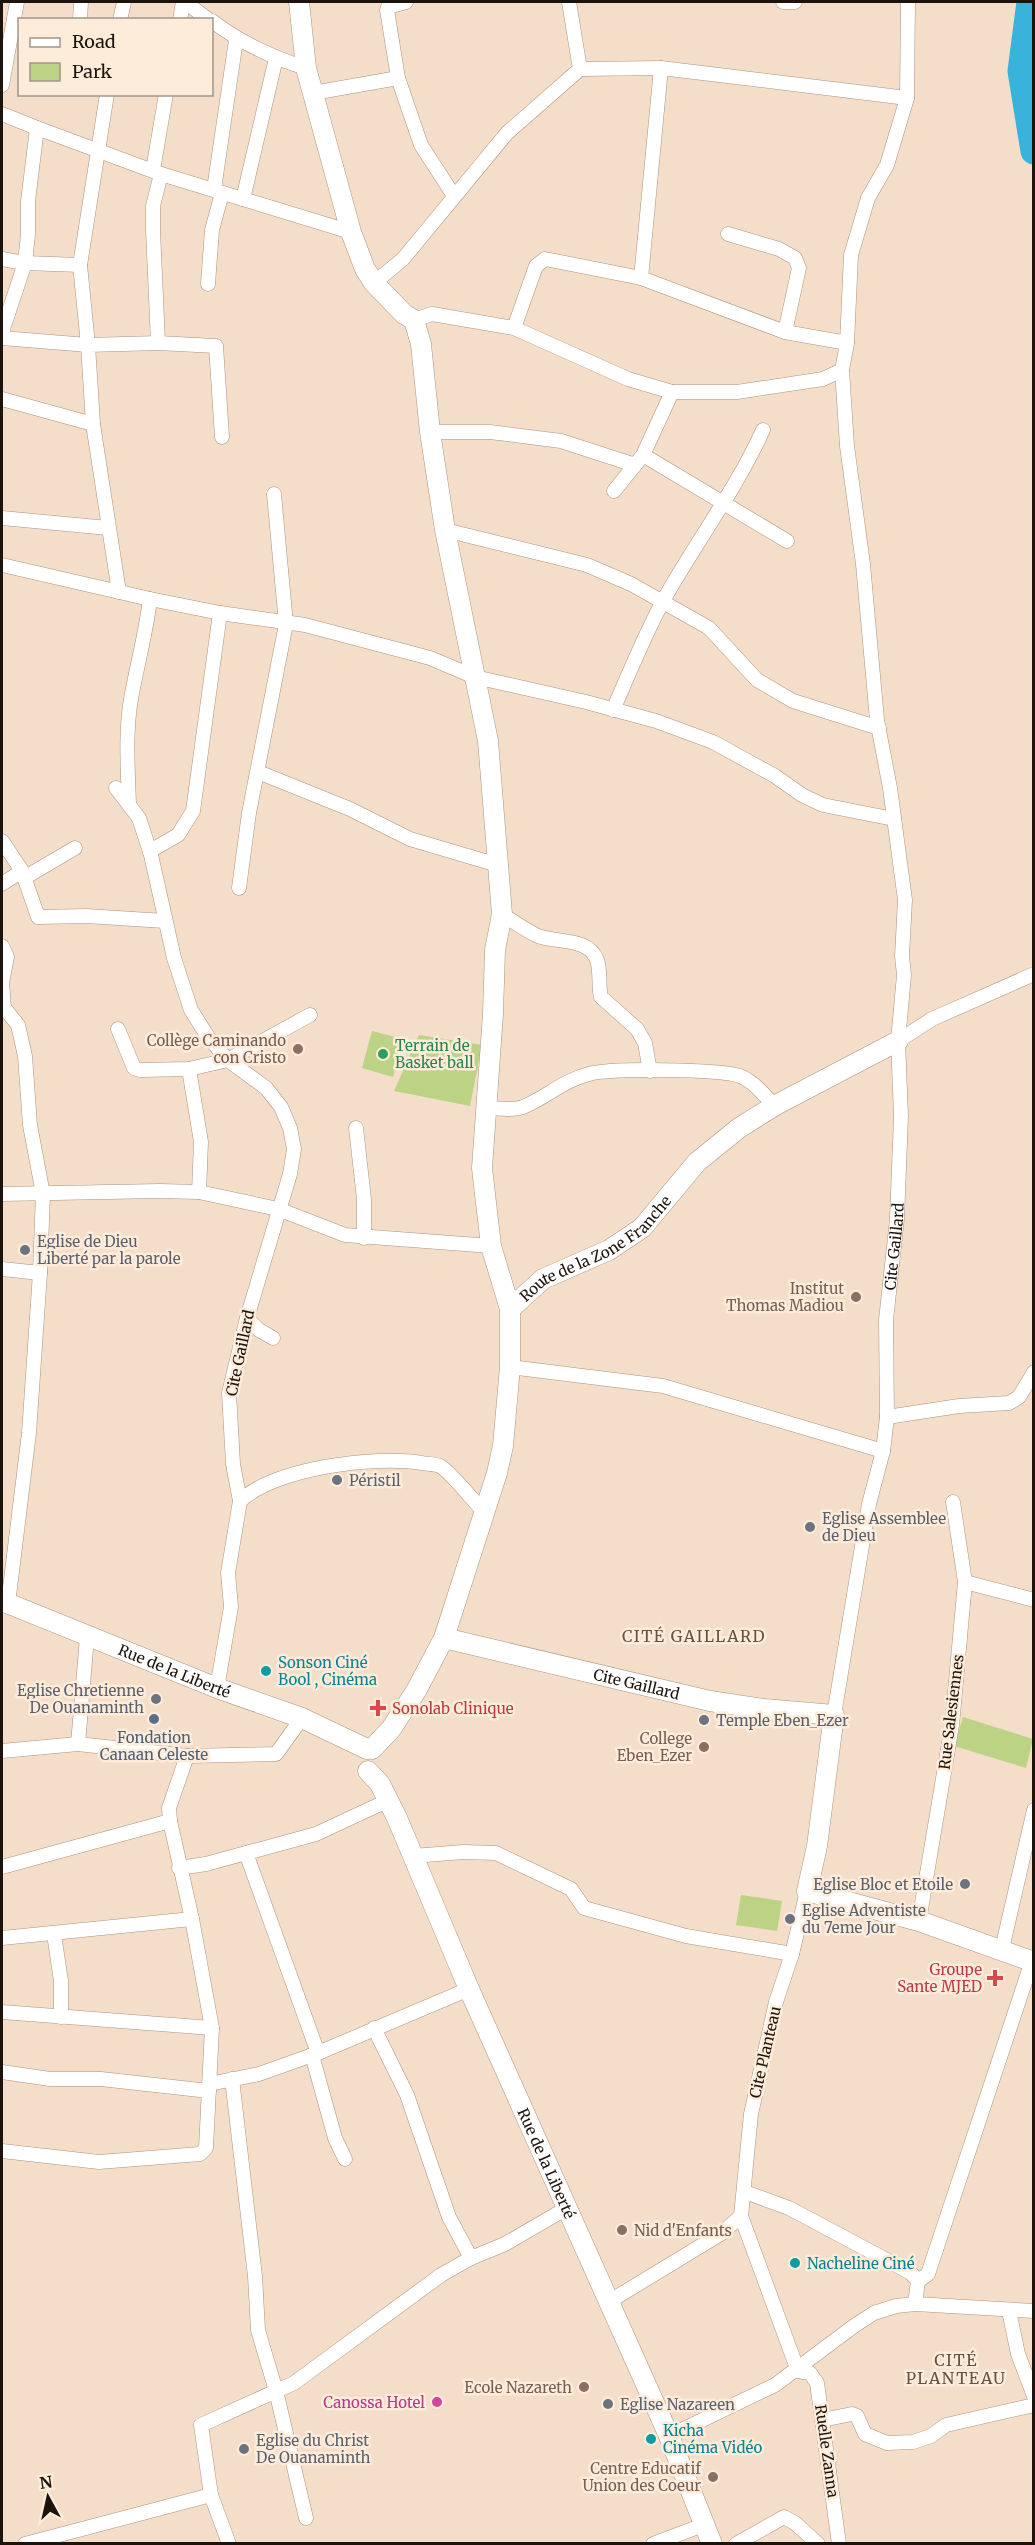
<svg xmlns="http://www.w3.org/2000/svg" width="1035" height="2545" font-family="Merriweather,serif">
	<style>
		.green { fill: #bcd284 }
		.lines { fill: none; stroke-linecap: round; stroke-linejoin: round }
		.river { stroke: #39b3db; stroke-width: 27 }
		.street-casing { stroke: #a99480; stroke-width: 15 }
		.secondary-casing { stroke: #a99480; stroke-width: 21 }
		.street { stroke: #fff; stroke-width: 14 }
		.secondary { stroke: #fff; stroke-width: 20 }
		.education-dot { fill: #8d6e63; stroke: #feecdb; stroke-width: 2 }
		.leisure-dot { fill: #2e9e5b; stroke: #feecdb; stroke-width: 2 }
		.worship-dot { fill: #6b7280; stroke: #feecdb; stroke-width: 2 }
		.culture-dot { fill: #0f9aa8; stroke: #feecdb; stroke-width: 2 }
		.health-dot { fill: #e0444e; stroke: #feecdb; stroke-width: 2 }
		.service-dot { fill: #5c6f8a; stroke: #feecdb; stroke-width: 2 }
		.hotel-dot { fill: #d1479c; stroke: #feecdb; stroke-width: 2 }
		.labels { text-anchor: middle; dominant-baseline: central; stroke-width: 5; stroke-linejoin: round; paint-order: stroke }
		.education-label { font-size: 15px; fill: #785e54; stroke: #feecdb; text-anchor: end }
		.leisure-label { font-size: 15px; fill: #27864d; stroke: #feecdb; text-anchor: start }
		.worship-label { font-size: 15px; fill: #5b616d; stroke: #feecdb; text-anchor: start }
		.street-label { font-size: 15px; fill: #1b130c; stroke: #feecdb }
		.culture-label { font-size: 15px; fill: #0d838f; stroke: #feecdb; text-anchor: start }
		.health-label { font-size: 15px; fill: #be3a42; stroke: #feecdb; text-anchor: start }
		.service-label { font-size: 15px; fill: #4e5e75; stroke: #feecdb }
		.hotel-label { font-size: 15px; fill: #b23c85; stroke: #feecdb; text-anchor: end }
		.neighbourhood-label { font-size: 16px; letter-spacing: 1.5px; fill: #655240; stroke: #feecdb }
	</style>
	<rect width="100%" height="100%" fill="#f4dec9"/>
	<g class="green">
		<polygon points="372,1031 403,1039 393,1077 362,1068"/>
		<polygon points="419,1035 482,1045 470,1106 394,1091"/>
		<polygon points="963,1717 1033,1739 1026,1768 954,1746"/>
		<polygon points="741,1895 782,1901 777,1931 736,1925"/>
	</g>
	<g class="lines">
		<polyline class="river" points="1030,2 1021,71 1034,151"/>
		<defs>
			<g id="street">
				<polyline points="185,2 209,20"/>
				<polyline points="406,2 388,7 387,10 398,78 421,145 454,196"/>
				<polyline points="783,2 795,2"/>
				<polyline points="80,20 81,2"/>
				<polyline points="120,20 124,2"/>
				<polyline points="180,20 183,2"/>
				<path d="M212,21C241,43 271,57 306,68"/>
				<polyline points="580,69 661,68 907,98"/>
				<polyline points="2,85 17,2"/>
				<polyline points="313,93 398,78"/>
				<polyline points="2,114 37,128"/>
				<polyline points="153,170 166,94"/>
				<polyline points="214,189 236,40"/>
				<polyline points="243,199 276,58"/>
				<polyline points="728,234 779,249 795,258 799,268 785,332"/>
				<polyline points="2,259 25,263 80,265"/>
				<polyline points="641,278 661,68"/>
				<polyline points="374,283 403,259 507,133 580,69 569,2"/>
				<polyline points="208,284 212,230 222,193"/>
				<polyline points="414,320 432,314 514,328 628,379 672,392 737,392 823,379 842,370"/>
				<polyline points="514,328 536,266 545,259 641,278 785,332 847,343"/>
				<polyline points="2,332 25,263 28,234 28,201 37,128 161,174 351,232"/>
				<polyline points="2,338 88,345 80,265 107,94"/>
				<polyline points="158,343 153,230 153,206 161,174"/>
				<polyline points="2,399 93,424"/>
				<polyline points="430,432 490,432 561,441 635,465"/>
				<polyline points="643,455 787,541"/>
				<polyline points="614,491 643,455 672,392"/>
				<polyline points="2,518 108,528"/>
				<polyline points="445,530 587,565 631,584 709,628 757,680 793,701 879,728"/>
				<polyline points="2,565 150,599"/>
				<polyline points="119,592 93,424 88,345 158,343 216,346 222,437"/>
				<path d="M613,710C629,674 644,636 663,601C695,543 736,490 763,430"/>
				<polyline points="258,772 350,809 410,839 498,865"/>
				<polyline points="116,788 139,818 151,855 174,958 191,1010 208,1037 228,1060 266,1088 281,1107 290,1128 294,1149 290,1174 247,1318 229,1393 233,1464 240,1501 228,1573 231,1607 217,1688"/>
				<path d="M129,805C128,770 125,734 131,699C137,665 146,633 150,599L220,613L305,625L430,658L475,677L586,702L656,721L713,742L775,776L802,795L823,805L894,819"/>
				<polyline points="2,841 22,871 38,917 86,916 165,921"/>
				<polyline points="150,851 178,835 193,811 220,613"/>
				<polyline points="24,878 75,848"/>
				<polyline points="2,884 22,871"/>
				<polyline points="239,888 249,813 286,624 274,494"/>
				<path d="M502,914C514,922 525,930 538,936C556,943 589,937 597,960C601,971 598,985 601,997L637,1029L645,1043L650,1071"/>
				<polyline points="2,946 7,957 2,983 4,1007"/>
				<polyline points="2,1005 18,1025 25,1056 30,1125 43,1194 40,1273 29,1433 8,1604"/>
				<polyline points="118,1029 134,1068 140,1070 189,1069 228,1060 310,1015"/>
				<polyline points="898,1041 932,1019 1034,974"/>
				<polyline points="189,1069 201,1142 199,1192"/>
				<path d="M487,1108C498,1108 513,1111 523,1107C547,1097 562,1081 589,1074C609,1068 719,1069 740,1076C753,1081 765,1095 774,1106"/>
				<polyline points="356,1128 364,1199 364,1238"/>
				<polyline points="2,1194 160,1191 199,1192 278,1209 345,1235 491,1246"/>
				<polyline points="2,1269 40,1273"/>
				<polyline points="247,1318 259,1330 273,1338"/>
				<polyline points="510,1367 663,1386 883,1451"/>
				<polyline points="887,1417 959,1406 1009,1403 1019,1397 1034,1372"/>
				<path d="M240,1501C275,1468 375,1455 422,1463C427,1464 435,1464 440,1466C450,1471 475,1503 485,1513"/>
				<polyline points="965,1582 1034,1600"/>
				<path id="s1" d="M834,1715L869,1504L883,1451L887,1417L886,1320L897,1219L901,1116L898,1041L904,975L902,956L905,900L890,788L877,720L863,564L847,446L842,370L847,343L851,255L868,198L887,165L907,98L908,2"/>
				<polyline points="78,1744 87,1637"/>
				<polyline points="2,1751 78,1744 187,1756 276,1754 302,1718"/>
				<polyline points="246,1853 318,2053"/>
				<polyline points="413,1856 463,1852 496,1853 571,1889 584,1908 686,1936 792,1954"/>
				<polyline points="2,1867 170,1821"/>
				<polyline points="179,1868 206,1864 316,1834 389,1800"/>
				<polyline points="807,1891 792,1954 776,2002 751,2114 741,2216 798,2371 810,2373 817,2383 839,2544"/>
				<polyline points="919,1921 952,1725 965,1582 953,1502"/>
				<polyline points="54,1934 61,1981 61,2017"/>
				<polyline points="2,1938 192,1919"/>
				<polyline points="1002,1949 1034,1810"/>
				<polyline points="2,2012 212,2028"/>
				<polyline points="374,2028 407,2095 449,2217 471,2258"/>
				<polyline points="312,2055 335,2138 345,2159"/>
				<polyline points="2,2072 50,2079 101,2079 209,2091"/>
				<polyline points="232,2079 255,2276 258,2330 276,2391 306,2518"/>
				<polyline points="209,2084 259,2074 318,2053 469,1989"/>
				<polyline points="2,2151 99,2162 200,2154 206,2148 212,2028 192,1919 170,1821 169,1808 187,1756"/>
				<polyline points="745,2192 789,2208 911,2273 918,2281 915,2304"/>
				<polyline points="918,2281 928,2274 1032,1961"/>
				<polyline points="610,2301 722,2233 741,2216"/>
				<polyline points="1009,2311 1018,2354 1034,2396"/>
				<polyline points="822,2420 852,2414 857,2416 865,2434 887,2443 913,2442 931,2436 946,2425 1034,2405"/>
				<polyline points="669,2436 775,2385 854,2326 874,2313 896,2306 915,2304 1034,2311"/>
				<polyline points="25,2544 211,2495"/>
				<polyline points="229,2544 211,2495 201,2425 294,2383 441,2275 471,2258 505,2244 567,2208"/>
				<polyline points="653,2544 703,2525"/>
				<polyline points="736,2544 784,2517 795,2523 818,2544"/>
			</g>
			<g id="secondary">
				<polyline points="299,2 306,68 351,232 365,269 374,283 404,314 414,320 421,344 430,432 445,530 488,741 502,914 495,950 493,1014 482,1168 491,1246 510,1309 510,1367 503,1446 497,1473 444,1638 416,1691 391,1729 372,1749"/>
				<path id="s2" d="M510,1309L543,1279L609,1250L642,1228L697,1162L739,1128L774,1106L898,1041"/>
				<path id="s3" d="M2,1601L217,1688L302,1718L367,1749"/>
				<path id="s4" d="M444,1638L710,1701L764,1709L834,1715L817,1846L807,1891L919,1921L1034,1962"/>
				<path id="s5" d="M368,1771L380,1784L397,1818L469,1989L669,2436L712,2544"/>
			</g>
		</defs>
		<use href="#street" class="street-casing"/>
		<use href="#secondary" class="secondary-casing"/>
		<use href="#street" class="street"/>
		<use href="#secondary" class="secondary"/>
	</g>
	<g class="education-dot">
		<circle cx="298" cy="1049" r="6"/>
		<circle cx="856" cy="1297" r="6"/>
		<circle cx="704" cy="1747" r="6"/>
		<circle cx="622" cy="2230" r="6"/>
		<circle cx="584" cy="2387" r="6"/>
		<circle cx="713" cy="2477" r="6"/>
	</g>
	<circle class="leisure-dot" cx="383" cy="1054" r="6"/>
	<g class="worship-dot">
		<circle cx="25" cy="1250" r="6"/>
		<circle cx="337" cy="1480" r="6"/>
		<circle cx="810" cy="1527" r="6"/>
		<circle cx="156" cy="1699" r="6"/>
		<circle cx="704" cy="1720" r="6"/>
		<circle cx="965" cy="1884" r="6"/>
		<circle cx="790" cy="1919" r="6"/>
		<circle cx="608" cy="2404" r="6"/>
		<circle cx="244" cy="2449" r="6"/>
	</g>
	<g class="culture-dot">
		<circle cx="266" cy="1671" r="6"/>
		<circle cx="795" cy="2263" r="6"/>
		<circle cx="651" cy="2439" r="6"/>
	</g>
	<g class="health-dot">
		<path d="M375 1699h6v6h6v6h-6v6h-6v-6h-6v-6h6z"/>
		<path d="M992 1969h6v6h6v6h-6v6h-6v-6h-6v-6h6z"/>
	</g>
	<circle class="service-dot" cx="154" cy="1719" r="6"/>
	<circle class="hotel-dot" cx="437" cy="2402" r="6"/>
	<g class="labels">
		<g class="education-label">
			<text x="286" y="1040">Collège Caminando<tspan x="286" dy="17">con Cristo</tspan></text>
			<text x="844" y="1288">Institut<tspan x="844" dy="17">Thomas Madiou</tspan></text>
			<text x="692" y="1738">College<tspan x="692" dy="17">Eben_Ezer</tspan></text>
			<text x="634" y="2230" text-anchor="start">Nid d'Enfants</text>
			<text x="572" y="2387">Ecole Nazareth</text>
			<text x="701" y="2468">Centre Educatif<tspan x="701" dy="17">Union des Coeur</tspan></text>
		</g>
		<g class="leisure-label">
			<text x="395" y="1045">Terrain de<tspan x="395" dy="17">Basket ball</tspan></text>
		</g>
		<g class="worship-label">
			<text x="37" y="1241">Eglise de Dieu<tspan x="37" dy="17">Liberté par la parole</tspan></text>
			<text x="349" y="1480">Péristil</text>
			<text x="822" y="1518">Eglise Assemblee<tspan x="822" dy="17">de Dieu</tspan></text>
			<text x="144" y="1690" text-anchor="end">Eglise Chretienne<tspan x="144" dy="17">De Ouanaminth</tspan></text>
			<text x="716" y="1720">Temple Eben_Ezer</text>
			<text x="953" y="1884" text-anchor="end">Eglise Bloc et Etoile</text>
			<text x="802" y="1910">Eglise Adventiste<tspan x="802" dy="17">du 7eme Jour</tspan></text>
			<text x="620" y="2404">Eglise Nazareen</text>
			<text x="256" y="2440">Eglise du Christ<tspan x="256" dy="17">De Ouanaminth</tspan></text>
		</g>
		<g class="street-label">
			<text stroke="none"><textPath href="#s1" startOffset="474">Cite Gaillard</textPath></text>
			<text stroke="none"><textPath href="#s2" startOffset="106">Route de la Zone Franche</textPath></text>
			<text transform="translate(240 1353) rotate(-78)">Cite Gaillard</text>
			<text stroke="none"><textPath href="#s3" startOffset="186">Rue de la Liberté</textPath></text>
			<text stroke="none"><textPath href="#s4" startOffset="198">Cite Gaillard</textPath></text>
			<text transform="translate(951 1712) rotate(-83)">Rue Salesiennes</text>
			<text transform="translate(765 2052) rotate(-77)">Cite Planteau</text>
			<text stroke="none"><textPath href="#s5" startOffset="432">Rue de la Liberté</textPath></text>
			<text transform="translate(827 2451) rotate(82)">Ruelle Zanna</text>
		</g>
		<g class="culture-label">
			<text x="278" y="1662">Sonson Ciné<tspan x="278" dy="17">Bool , Cinéma</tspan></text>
			<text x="807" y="2263">Nacheline Ciné</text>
			<text x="663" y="2430">Kicha<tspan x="663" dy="17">Cinéma Vidéo</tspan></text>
		</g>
		<g class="health-label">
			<text x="392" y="1708">Sonolab Clinique</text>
			<text x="982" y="1969" text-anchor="end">Groupe<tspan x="982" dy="17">Sante MJED</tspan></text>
		</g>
		<g class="service-label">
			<text x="154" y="1737">Fondation<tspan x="154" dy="17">Canaan Celeste</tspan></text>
		</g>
		<g class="hotel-label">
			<text x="425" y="2402">Canossa Hotel</text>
		</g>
		<g class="neighbourhood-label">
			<text x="694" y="1636">CITÉ GAILLARD</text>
			<text x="956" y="2360">CITÉ<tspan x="956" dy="18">PLANTEAU</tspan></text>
		</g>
	</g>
	<rect width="1035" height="2545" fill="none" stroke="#1b130c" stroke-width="6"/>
	<rect x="18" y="18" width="195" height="78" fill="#feecdb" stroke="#a39588" stroke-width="1.5"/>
	<rect x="30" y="38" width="30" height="9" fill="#ffffff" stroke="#a39588" stroke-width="1.5"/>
	<text x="72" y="48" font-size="18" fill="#1b130c">Road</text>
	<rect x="30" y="63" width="30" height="18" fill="#bcd284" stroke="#a39588" stroke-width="1.5"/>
	<text x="72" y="78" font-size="18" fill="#1b130c">Park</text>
	<g transform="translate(48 2497) rotate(352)" stroke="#feecdb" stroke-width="4.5" paint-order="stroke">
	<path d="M0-4.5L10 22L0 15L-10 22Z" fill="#1b130c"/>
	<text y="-9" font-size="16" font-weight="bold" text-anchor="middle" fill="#1b130c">N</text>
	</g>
</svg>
